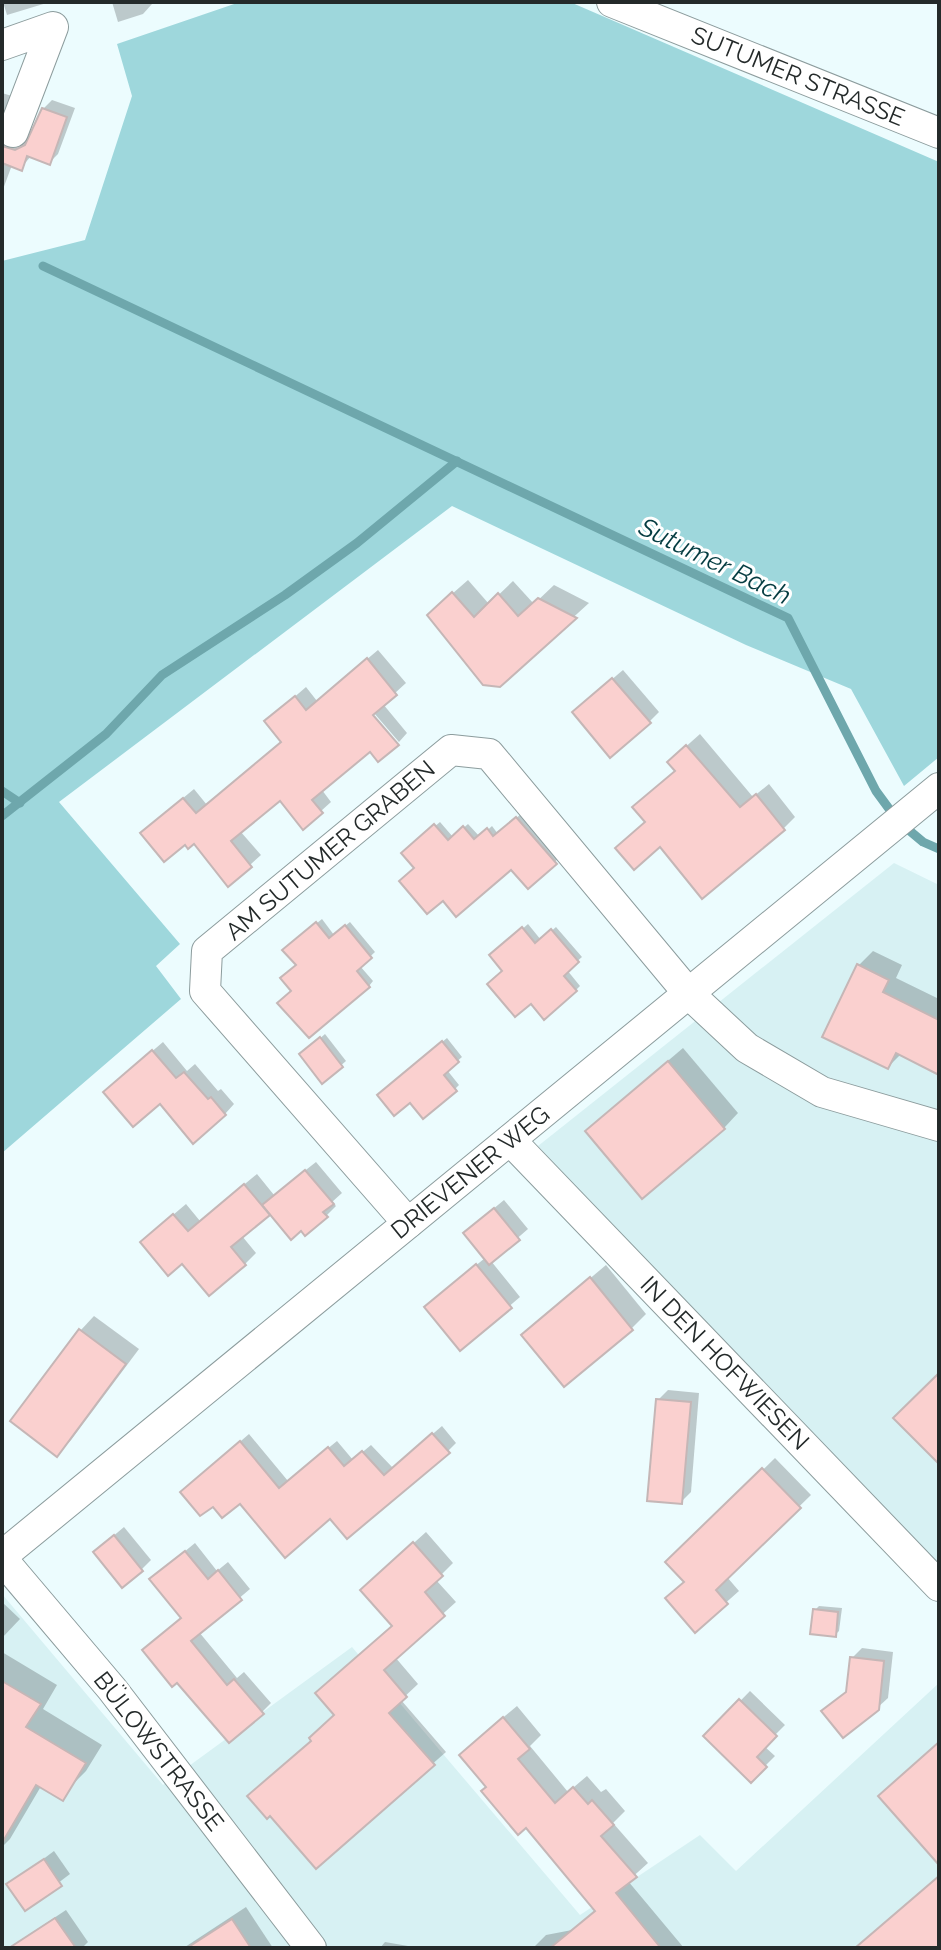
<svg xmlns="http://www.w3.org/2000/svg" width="941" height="1950" font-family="Raleway,sans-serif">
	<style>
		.built { fill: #d7f1f3 }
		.green { fill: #9ed7dc }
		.shadow { fill: #0003 }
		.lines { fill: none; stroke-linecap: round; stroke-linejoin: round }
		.stream { stroke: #6ea7ac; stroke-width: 9 }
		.building { fill: #fad0cf; stroke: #c5b6b6; stroke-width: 2 }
		.minor-casing { stroke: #8c9c9d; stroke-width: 32 }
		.minor { stroke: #fff; stroke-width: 30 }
		.labels { text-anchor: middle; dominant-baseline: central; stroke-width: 6; stroke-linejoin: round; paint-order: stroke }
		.street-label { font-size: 24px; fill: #242a2a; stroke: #fff }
		.water-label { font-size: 26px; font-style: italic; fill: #043c41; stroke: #fff }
	</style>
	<rect width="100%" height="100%" fill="#ecfcfe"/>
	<g class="built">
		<polygon points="894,863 939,885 939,1575 538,1146"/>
		<polygon points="2,1594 163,1785 352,1647 580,1915 700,1835 736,1871 939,1683 939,1948 2,1948"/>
	</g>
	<polygon class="green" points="240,2 570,2 939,162 939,757 904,786 851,689 746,645 452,506 59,802 180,944 156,966 181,999 2,1153 2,261 85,240 132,96 117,44"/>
	<g class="shadow">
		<polygon points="3,2 50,2 7,15"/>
		<polygon points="112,2 151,2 152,4 143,14 118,22"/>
		<polygon points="2,93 12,96 17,141 27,142 43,109 52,100 75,108 58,154 50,162 31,156 21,168 12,165 2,192"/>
		<polygon points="468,580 489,604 513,581 534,604 554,585 589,603 499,685 444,601"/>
		<polygon points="378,650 406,683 383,704 407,733 399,742 368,706 370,749 322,790 331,802 321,811 280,798 240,831 261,855 229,884 194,842 153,823 194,789 207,805 283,741 277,712 306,687 317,701"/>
		<polygon points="623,670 659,712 649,722 584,703"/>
		<polygon points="700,734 753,797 769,784 795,817 783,829 647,821 677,770 682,750"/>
		<polygon points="521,814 559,858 528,886 511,867 417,868 408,849 440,822 453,837 468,824 480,837 492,826 498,834"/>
		<polygon points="322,919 334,935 350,922 375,952 360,966 373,981 369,986 293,991 298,965 289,946"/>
		<polygon points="528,924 541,940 556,927 582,957 567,970 580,986 576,990 505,971 492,956"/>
		<polygon points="873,951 902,965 896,978 939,999 939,1073 901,1054 888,1067 859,965"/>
		<polygon points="325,1034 346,1061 323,1081 302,1054"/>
		<polygon points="447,1038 462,1057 447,1070 459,1085 455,1089 410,1100 384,1091"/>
		<polygon points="163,1042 187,1071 195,1064 218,1091 221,1089 234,1104 225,1114 160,1101 115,1083"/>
		<polygon points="683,1048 738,1113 724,1128 602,1117"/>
		<polygon points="316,1162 342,1193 332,1202 336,1206 326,1216 270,1212 242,1236 256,1253 245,1264 154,1231 186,1204 200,1221 257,1174 274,1195"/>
		<polygon points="504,1200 528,1229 491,1261 520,1297 460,1348 436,1298 485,1258 475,1224"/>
		<polygon points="606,1265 646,1314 632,1328 523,1335"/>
		<polygon points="94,1316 139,1349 71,1440 57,1454 80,1331"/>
		<polygon points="668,1390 699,1393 691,1492 681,1502 658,1400"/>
		<polygon points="442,1426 456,1443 448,1451 330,1516 240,1501 191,1484 249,1434 288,1481 337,1441 353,1460 371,1445 393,1468"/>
		<polygon points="775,1458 811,1495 727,1577 739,1591 695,1630 686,1581 668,1562"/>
		<polygon points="124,1527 151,1560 141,1570 105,1543"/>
		<polygon points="426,1532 453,1563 436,1580 456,1602 395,1657 418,1684 401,1700 446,1752 316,1866 313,1740 336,1715 394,1625 375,1578"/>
		<polygon points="195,1543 217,1571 228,1562 250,1589 199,1632 237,1678 244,1672 271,1703 262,1712 177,1680 183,1617 161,1571"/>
		<polygon points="2,1602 20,1619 2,1638"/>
		<polygon points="819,1606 842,1608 839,1631 835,1635 815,1610"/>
		<polygon points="862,1648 893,1652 888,1698 877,1708 848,1690 852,1658"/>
		<polygon points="2,1652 57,1685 43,1709 102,1745 86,1771 68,1789 50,1771 10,1839 2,1847"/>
		<polygon points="750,1691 785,1725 764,1746 775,1756 751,1780 706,1736"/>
		<polygon points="517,1706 541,1735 530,1746 568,1792 587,1776 601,1792 606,1789 625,1811 613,1823 648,1863 628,1881 684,1948 533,1948 546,1935 572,1930 597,1909 527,1825 489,1786 474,1742"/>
		<polygon points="54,1851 70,1874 25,1908 9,1885"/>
		<polygon points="246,1907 273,1948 184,1948 185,1947"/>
		<polygon points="66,1910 88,1942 82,1948 9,1948"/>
		<polygon points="385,1942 408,1946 407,1948 380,1948"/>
	</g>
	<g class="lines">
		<g class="stream">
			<polyline points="43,266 788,618 876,791 898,821 923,842 939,849"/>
			<polyline points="2,791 20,803"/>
			<polyline points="2,816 106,734 162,675 285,595 357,543 457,461"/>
		</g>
	</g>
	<g class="building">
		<polygon points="42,108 67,117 50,165 27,156 22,171 2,163 2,146 15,150 25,145"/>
		<polygon points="452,592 474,617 498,593 518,616 538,598 577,618 500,687 483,685 427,615"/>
		<polygon points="367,658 397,695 373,715 399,745 378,762 370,752 312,800 323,813 303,830 280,801 231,841 252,867 228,887 194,844 188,849 185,845 164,862 140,833 183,798 196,813 281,742 264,721 295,696 306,710"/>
		<polygon points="612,678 651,723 610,758 572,712"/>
		<polygon points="686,745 740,807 756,794 785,830 702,899 660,847 634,870 615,848 645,822 632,807 675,771 667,762"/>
		<polygon points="516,817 557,864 528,889 511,870 456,917 443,901 427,914 399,881 414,868 401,853 434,824 448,840 463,826 474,839 487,828 493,836"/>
		<polygon points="316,922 329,938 345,925 372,958 357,971 370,987 309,1038 277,1003 291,991 280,978 296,965 282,950"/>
		<polygon points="522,927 535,943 551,929 579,962 564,976 577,991 544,1020 531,1004 515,1017 487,984 502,971 489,955"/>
		<polygon points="857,964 889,980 883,992 939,1020 939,1075 896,1053 888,1069 822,1037"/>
		<polygon points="320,1037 343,1067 322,1084 299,1054"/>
		<polygon points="442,1041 459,1062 444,1075 457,1091 423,1119 410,1103 394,1116 377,1095"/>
		<polygon points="152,1050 176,1078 184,1072 208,1099 211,1097 226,1115 193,1144 160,1104 133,1127 103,1092"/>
		<polygon points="668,1061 725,1129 642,1199 585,1131"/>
		<polygon points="305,1170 334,1204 323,1212 328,1217 305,1236 301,1231 291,1240 262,1205"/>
		<polygon points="244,1184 270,1215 231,1247 246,1265 209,1296 182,1264 168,1276 140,1242 173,1214 188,1231"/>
		<polygon points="494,1208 520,1240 489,1265 463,1233"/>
		<polygon points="476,1264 512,1308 460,1351 424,1307"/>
		<polygon points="590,1277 633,1330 564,1387 521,1335"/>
		<polygon points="79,1329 126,1364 57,1457 10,1421"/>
		<polygon points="939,1373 939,1464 893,1418"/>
		<polygon points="656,1399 691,1402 682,1504 647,1501"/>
		<polygon points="432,1433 450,1453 347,1539 330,1519 285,1558 240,1504 222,1518 213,1507 200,1516 180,1492 240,1441 279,1488 328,1447 344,1466 362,1451 384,1475"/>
		<polygon points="762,1468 801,1508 716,1590 728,1604 695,1633 665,1598 684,1582 665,1562"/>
		<polygon points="114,1535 143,1571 122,1588 93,1552"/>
		<polygon points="413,1542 443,1576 425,1592 445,1616 384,1670 407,1697 389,1713 435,1765 316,1869 270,1816 267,1819 247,1796 311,1741 309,1738 334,1715 315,1693 392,1626 360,1590"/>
		<polygon points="185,1551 208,1579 218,1570 242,1600 191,1641 227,1685 234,1679 264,1714 229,1743 177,1683 172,1687 142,1650 181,1618 149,1579"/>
		<polygon points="813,1609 838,1612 836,1637 810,1634"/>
		<polygon points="850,1657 884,1661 879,1710 843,1738 821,1711 846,1692"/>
		<polygon points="2,1681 41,1704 26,1727 86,1763 63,1801 36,1785 2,1843"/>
		<polygon points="739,1699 777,1736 757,1757 767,1767 751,1783 703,1736"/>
		<polygon points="503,1717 530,1749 518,1759 555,1803 573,1787 588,1804 592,1800 614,1825 601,1836 637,1877 616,1893 661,1948 550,1948 595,1911 526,1828 518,1835 481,1791 486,1787 459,1755"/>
		<polygon points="939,1742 939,1865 878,1796"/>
		<polygon points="44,1859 62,1886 25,1911 6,1884"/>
		<polygon points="939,1876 939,1948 855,1948"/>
		<polygon points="55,1918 76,1948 9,1948"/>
		<polygon points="232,1919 251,1948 187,1948"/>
	</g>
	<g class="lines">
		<defs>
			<g id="minor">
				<polyline points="612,2 939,133"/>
				<polyline points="2,45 53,27 13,132"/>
				<polyline points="510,1140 939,1586"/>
				<polyline points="408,1223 205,991 207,951 451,750 489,754 689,994 747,1048 822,1092 939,1126"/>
				<polyline points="2,1556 939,788"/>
				<polyline points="2,1559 112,1689 311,1948"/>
			</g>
		</defs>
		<use href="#minor" class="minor-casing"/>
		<use href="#minor" class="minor"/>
	</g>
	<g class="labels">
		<g class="street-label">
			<text transform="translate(798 76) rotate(22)">SUTUMER STRASSE</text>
			<text transform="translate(330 850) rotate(-40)">AM SUTUMER GRABEN</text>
			<text transform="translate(470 1172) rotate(-39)">DRIEVENER WEG</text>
			<text transform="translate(725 1363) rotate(46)">IN DEN HOFWIESEN</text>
			<text transform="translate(159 1751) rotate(52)">BÜLOWSTRASSE</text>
		</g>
		<g class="water-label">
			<text transform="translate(715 561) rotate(26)">Sutumer Bach</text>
		</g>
	</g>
	<rect width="941" height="1950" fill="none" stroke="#242a2a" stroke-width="8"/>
</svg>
